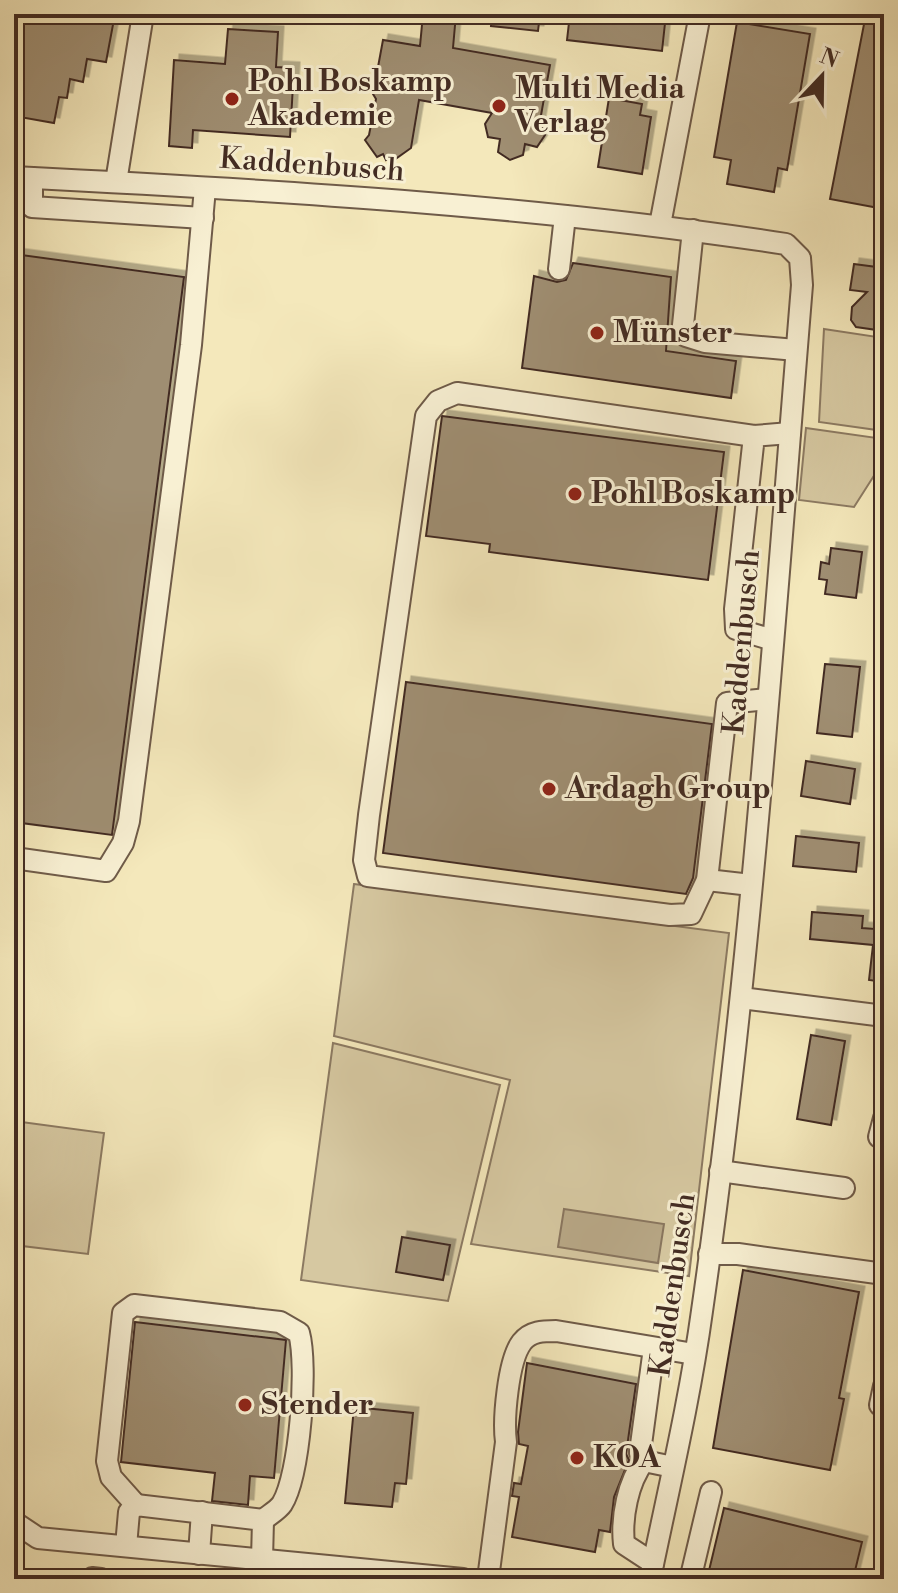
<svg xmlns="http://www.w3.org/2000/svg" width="898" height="1593" font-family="'Libre Bodoni',serif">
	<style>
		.green { fill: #d6c8a1; stroke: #8c7a62; stroke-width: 2 }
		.water { fill: #b8a887; stroke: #89765f; stroke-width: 2 }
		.building { fill: #9f8e72; stroke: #432c23; stroke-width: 2; filter: url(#shadow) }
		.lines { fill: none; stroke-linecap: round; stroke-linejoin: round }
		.minor-casing { stroke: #6f5b49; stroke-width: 24 }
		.minor { stroke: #f8f0d3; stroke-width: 20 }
		.poi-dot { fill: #8f2418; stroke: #f8f0d3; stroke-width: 3 }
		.labels { text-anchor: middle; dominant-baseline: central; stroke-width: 6; stroke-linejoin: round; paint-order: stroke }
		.poi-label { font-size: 30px; font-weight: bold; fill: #432c23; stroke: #f8f0d3; text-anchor: start }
		.street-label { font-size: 30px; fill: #432c23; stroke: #f8f0d3 }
	</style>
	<defs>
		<filter id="shadow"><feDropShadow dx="5.5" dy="-5.5" stdDeviation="0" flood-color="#0004"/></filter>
	</defs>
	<rect width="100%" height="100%" fill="#f4e8bb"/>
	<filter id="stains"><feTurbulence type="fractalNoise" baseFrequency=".0025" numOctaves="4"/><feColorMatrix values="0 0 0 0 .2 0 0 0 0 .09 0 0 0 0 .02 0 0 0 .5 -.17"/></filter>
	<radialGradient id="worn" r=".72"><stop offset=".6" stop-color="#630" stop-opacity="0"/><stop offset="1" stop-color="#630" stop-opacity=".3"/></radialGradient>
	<g class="green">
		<polygon points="824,329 884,338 884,431 819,422"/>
		<polygon points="806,428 884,439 884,460 854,507 799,500"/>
		<polygon points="354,884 729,933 689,1276 471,1244 510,1080 334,1036"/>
		<polygon points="333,1043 500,1085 448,1301 301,1280"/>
		<polygon points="14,1121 104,1133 88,1254 14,1245"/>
	</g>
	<polygon class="water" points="564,1209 664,1224 658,1263 558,1247"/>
	<g class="building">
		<polygon points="14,14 115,14 106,62 87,59 83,82 70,79 67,98 59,97 54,123 14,116"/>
		<polygon points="423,14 456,14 453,48 550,65 540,121 545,135 537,147 525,144 523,155 510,160 498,152 500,139 488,137 485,124 492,113 419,100 411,148 394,160 393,156 386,160 383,154 377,157 365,140 369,135 376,99 373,94 383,40 420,46"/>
		<polygon points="492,14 540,14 538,31 491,26"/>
		<polygon points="570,14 666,14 662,51 567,40"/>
		<polygon points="866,14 884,14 884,209 830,199"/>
		<polygon points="737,22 810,34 787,170 778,168 774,192 727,184 731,160 714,157"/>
		<polygon points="228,29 278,32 276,67 294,68 290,137 193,130 192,148 169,146 174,60 225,64"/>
		<polygon points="609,98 642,104 640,115 651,117 642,174 598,167"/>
		<polygon points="14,254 184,277 112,835 14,822"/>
		<polygon points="573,263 671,277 666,351 736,361 731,398 522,368 534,276 557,282 566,280"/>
		<polygon points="854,264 884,268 884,331 856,327 851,320 852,307 867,292 850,290"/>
		<polygon points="442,416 724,452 708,580 489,552 490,544 426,536"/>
		<polygon points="831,548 862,552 856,598 825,594 827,580 819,579 821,562 829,564"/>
		<polygon points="825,664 860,667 852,737 817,733"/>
		<polygon points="406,682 712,724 693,878 686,894 383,853"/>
		<polygon points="806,761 855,769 850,804 801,796"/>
		<polygon points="796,836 859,843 856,872 793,866"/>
		<polygon points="812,912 863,916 862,928 875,929 876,923 884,923 884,982 869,980 873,945 810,939"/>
		<polygon points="811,1035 845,1041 831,1125 797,1119"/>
		<polygon points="402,1237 450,1245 443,1280 396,1272"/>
		<polygon points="743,1270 859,1292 839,1398 844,1399 830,1470 713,1448"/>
		<polygon points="135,1322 286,1340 274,1478 250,1476 248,1505 212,1501 215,1473 121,1462"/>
		<polygon points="527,1363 636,1384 626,1454 629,1460 614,1497 610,1532 599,1530 595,1552 512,1537 519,1497 512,1496 514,1483 521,1484 528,1446 519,1444 518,1432"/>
		<polygon points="354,1407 413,1413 406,1484 395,1483 392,1507 345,1503"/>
		<polygon points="724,1508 862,1542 853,1579 707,1579"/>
	</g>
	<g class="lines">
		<defs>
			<g id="minor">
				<path d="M14,177C272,190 530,205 786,244L800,258L802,285C774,627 751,971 702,1311C690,1399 669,1487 651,1574L647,1579"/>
				<polyline points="32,178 32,207 203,218"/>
				<polyline points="116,182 143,14"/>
				<polyline points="660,225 700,14"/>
				<polyline points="693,230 683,325 686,336 705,342 796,350"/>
				<polyline points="559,269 565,216"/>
				<polyline points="754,436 457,393 438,401 426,416 369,815 364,860 368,876 670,915 691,914 707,880 727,703 768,699"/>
				<polyline points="773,640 736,629 735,609 754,436 790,433"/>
				<polyline points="14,858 106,871 123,843 129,821 191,345 205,188"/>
				<polyline points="707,880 751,885"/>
				<polyline points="741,998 884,1016"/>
				<polyline points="879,1137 884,1118"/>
				<polyline points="720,1171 844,1188"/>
				<polyline points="709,1254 738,1254 884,1274"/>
				<polyline points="654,1348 640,1452 644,1461 673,1467"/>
				<polyline points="880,1405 884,1386"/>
				<path d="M644,1461C628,1482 621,1517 624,1544L653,1563"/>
				<path d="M136,1505L111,1477L107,1461L123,1313L134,1305L280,1322L299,1333C308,1366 300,1475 282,1504C278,1510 269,1515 263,1520"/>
				<polyline points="14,1522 38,1538 463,1579"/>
				<polyline points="126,1546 129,1512 136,1505 263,1520 262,1560"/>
				<polyline points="199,1554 202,1512"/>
				<polyline points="691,1576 711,1492"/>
				<polyline points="92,1578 101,1579"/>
				<path d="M488,1579L506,1442C503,1420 508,1360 522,1342C531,1331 543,1331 556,1331L694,1354"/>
			</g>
		</defs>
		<use href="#minor" class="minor-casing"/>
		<use href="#minor" class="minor"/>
	</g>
	<g class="poi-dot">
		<circle cx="232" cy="99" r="8"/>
		<circle cx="499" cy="106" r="8"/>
		<circle cx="597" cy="333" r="8"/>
		<circle cx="575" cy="494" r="8"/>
		<circle cx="549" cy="789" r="8"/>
		<circle cx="245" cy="1405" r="8"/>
		<circle cx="577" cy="1458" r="8"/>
	</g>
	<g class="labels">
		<g class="poi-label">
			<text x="248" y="82">Pohl Boskamp<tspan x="248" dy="34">Akademie</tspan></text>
			<text x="515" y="89">Multi Media<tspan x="515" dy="34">Verlag</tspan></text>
			<text x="613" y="333">Münster</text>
			<text x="591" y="494">Pohl Boskamp</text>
			<text x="565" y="789">Ardagh Group</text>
			<text x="261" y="1405">Stender</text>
			<text x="593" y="1458">KOA</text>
		</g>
		<g class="street-label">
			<text transform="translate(312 165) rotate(4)">Kaddenbusch</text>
			<text transform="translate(742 642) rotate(-85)">Kaddenbusch</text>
			<text transform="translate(673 1285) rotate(-82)">Kaddenbusch</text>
		</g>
	</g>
	<rect width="898" height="1593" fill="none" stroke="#f4e8bb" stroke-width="48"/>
	<rect x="16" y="16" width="866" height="1561" fill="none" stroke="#432c23" stroke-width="4"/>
	<rect x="24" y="24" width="850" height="1545" fill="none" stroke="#432c23" stroke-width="2"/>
	<g transform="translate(822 76) rotate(22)" stroke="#f8f0d3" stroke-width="6" paint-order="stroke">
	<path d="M0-6L14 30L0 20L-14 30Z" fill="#432c23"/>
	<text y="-12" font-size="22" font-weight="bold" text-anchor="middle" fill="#432c23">N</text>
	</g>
	<rect width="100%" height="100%" filter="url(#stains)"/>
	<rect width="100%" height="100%" fill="url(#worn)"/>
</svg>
